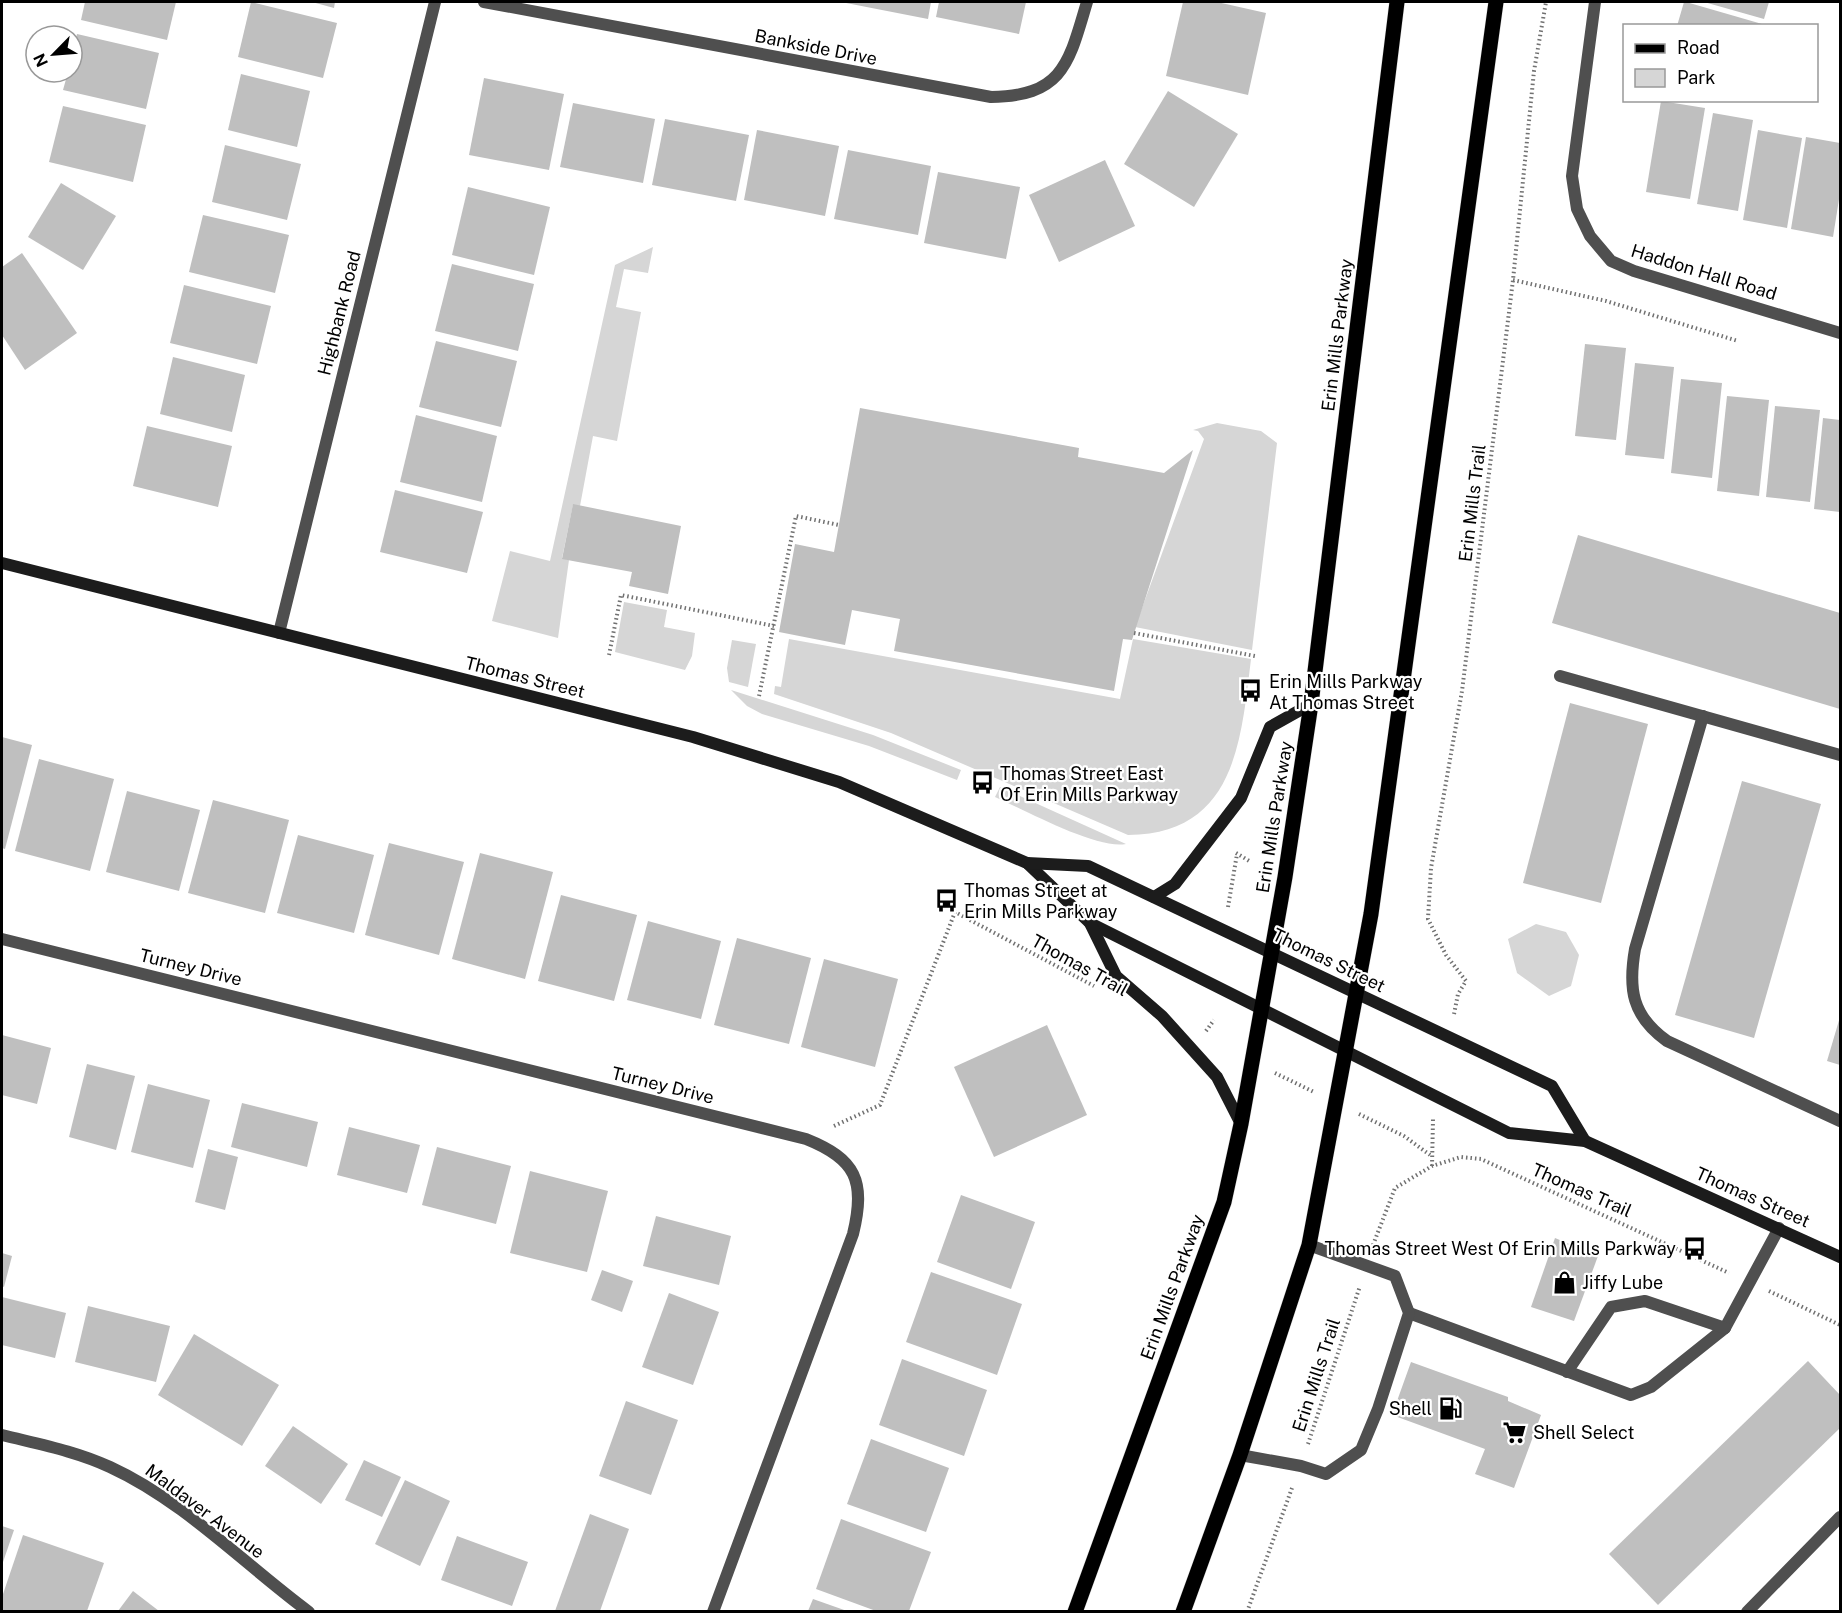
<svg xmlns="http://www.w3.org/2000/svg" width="1842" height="1613" font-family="'Public Sans',sans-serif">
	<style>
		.green { fill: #d6d6d6 }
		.building { fill: #bfbfbf }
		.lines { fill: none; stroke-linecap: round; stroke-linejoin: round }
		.primary-casing { stroke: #dbdbdb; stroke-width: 16 }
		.path { stroke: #717171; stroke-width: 4; stroke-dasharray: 1.5 3; stroke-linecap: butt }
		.lane { stroke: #4f4f4f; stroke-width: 12 }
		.street { stroke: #4f4f4f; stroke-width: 12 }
		.secondary { stroke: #1c1c1c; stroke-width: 12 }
		.primary { stroke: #000; stroke-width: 15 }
		.labels { text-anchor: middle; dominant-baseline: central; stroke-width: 4.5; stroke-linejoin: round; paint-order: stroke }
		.street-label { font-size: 18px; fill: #000; stroke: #fff }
		.poi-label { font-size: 18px; fill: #000; stroke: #fff; text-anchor: start }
	</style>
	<rect width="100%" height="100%" fill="#fff"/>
	<g class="green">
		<polygon points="653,247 648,273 624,269 616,307 641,312 617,441 593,436 580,506 573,505 562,558 569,560 558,638 492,621 510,551 550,561 615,265"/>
		<polygon points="1217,423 1261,431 1277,443 1252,650 1135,627 1204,439 1198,431 1193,430"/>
		<polygon points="624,602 667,610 664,627 695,633 692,656 685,670 615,652"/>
		<path d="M789,639L1120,699L1133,639L1251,659C1241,742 1235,834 1128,835L891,733L774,694L775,686L781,687Z"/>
		<polygon points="732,640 756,644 748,687 729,682 727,668"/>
		<polygon points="731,690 873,735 961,770 957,780 869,746 762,714 747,706"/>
		<path d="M1000,787L1126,844C1097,850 1025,810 995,797Z"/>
		<polygon points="1536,924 1566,932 1579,955 1571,986 1549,996 1517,973 1508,939"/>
	</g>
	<g class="building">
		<polygon points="85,2 176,2 167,40 81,20"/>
		<polygon points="251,2 337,23 323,78 238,57"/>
		<polygon points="312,2 335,2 334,8"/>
		<polygon points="841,2 931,2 928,19"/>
		<polygon points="939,2 1026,2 1019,34 936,17"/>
		<polygon points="1183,2 1217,2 1266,13 1248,95 1166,76"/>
		<polygon points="1684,2 1686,2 1769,26 1677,26"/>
		<polygon points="1704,2 1769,2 1764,19"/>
		<polygon points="77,34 159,53 146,109 63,90 68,72 72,72 72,53"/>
		<polygon points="241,74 310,91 297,147 228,130"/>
		<polygon points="484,78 564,94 549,170 469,155"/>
		<polygon points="1168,91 1238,134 1194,207 1124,164"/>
		<polygon points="1661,101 1705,108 1690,199 1646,192"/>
		<polygon points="573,103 655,119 643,183 560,167"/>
		<polygon points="63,106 146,125 133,182 49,162"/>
		<polygon points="1713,113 1753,120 1738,211 1697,204"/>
		<polygon points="665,119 749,135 736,201 652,185"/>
		<polygon points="757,130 839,146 825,216 744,200"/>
		<polygon points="1758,130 1802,138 1787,228 1743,220"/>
		<polygon points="1806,137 1840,143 1840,193 1833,237 1791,229"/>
		<polygon points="225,145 301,164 287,220 212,202"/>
		<polygon points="848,150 931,166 918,235 834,219"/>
		<polygon points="1105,160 1135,226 1059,262 1029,195"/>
		<polygon points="938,172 1020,187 1006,259 924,243"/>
		<polygon points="61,183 116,216 83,270 28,237"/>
		<polygon points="468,187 550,207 534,275 452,255"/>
		<polygon points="203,215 289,235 275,293 189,272"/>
		<polygon points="22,253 77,333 25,370 2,335 2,267"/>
		<polygon points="452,264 534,284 518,351 435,331"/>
		<polygon points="184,285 271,306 257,364 170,343"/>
		<polygon points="436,341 517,361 501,427 419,407"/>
		<polygon points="1585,344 1626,348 1616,440 1575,436"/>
		<polygon points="173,357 245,375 232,432 160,414"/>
		<polygon points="1635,363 1674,367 1664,459 1625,455"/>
		<polygon points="1681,379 1722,383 1712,478 1671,473"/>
		<polygon points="1727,396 1769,400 1759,496 1717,491"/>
		<polygon points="1775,406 1820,410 1810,502 1766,497"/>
		<polygon points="860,408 1079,448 1078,457 1164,473 1193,450 1132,640 1123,639 1114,691 894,651 900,619 852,610 845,645 779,632 795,544 834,552"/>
		<polygon points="416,415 497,436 482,502 400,482"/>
		<polygon points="1823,418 1840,420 1840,512 1814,509"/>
		<polygon points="147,426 232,446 218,507 133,486"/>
		<polygon points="395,490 483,512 467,573 380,552"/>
		<polygon points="573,504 681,526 668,594 629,586 632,572 562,559"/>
		<polygon points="1578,535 1840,613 1840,709 1552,623"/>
		<polygon points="1570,703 1648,724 1601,903 1523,883"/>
		<polygon points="2,737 32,745 5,849 2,848"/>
		<polygon points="39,759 114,779 90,871 15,851"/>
		<polygon points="1742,781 1821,804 1754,1038 1675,1015"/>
		<polygon points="127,791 200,810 179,891 106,872"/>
		<polygon points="213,800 289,820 265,913 188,893"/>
		<polygon points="298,835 374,855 354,933 277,913"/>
		<polygon points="389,843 464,862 439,955 365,935"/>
		<polygon points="480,853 553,872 525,979 452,959"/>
		<polygon points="561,895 637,915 614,1001 538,981"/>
		<polygon points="648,921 721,941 701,1019 627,1000"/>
		<polygon points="737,938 811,958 789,1044 714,1025"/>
		<polygon points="824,959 898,979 875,1067 801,1047"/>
		<polygon points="1840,1017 1840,1065 1827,1061"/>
		<polygon points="1047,1025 1087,1115 994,1157 954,1067"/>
		<polygon points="2,1035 51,1048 37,1104 2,1095"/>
		<polygon points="87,1064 135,1076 116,1150 69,1137"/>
		<polygon points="148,1084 210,1100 193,1168 131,1152"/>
		<polygon points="242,1103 318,1122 307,1167 231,1147"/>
		<polygon points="349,1127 420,1145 407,1193 337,1175"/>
		<polygon points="437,1147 511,1166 496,1224 422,1205"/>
		<polygon points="208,1149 238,1157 225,1210 195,1202"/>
		<polygon points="530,1171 608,1191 587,1272 510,1253"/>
		<polygon points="961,1195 1035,1222 1011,1289 937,1262"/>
		<polygon points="656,1216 731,1236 719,1285 643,1266"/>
		<polygon points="1555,1238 1598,1256 1574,1321 1531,1307"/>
		<polygon points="2,1253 12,1256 4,1287 2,1286"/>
		<polygon points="602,1270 633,1281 622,1312 591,1300"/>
		<polygon points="931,1272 1022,1304 997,1375 906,1342"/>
		<polygon points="669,1293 719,1312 693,1385 642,1367"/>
		<polygon points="2,1297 66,1313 55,1358 2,1345"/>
		<polygon points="88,1306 170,1326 156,1382 75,1362"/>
		<polygon points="194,1334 279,1385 242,1446 158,1395"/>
		<polygon points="902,1359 987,1390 964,1456 879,1425"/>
		<polygon points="1808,1361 1840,1395 1840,1428 1658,1605 1609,1554"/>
		<polygon points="1411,1362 1508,1397 1508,1401 1541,1415 1514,1488 1475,1474 1485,1449 1392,1415"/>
		<polygon points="626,1401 678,1420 651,1495 599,1476"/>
		<polygon points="293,1426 348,1464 321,1504 265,1466"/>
		<polygon points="871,1439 949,1468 926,1532 847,1504"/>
		<polygon points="364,1460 401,1477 382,1517 345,1500"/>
		<polygon points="405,1480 450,1501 420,1566 375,1544"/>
		<polygon points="590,1514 629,1529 600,1611 555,1611"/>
		<polygon points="841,1519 931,1552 909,1611 876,1611 816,1589"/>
		<polygon points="2,1526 14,1530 2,1565"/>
		<polygon points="23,1535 104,1563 87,1611 2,1611 2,1597"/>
		<polygon points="457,1536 528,1562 512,1606 441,1580"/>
		<polygon points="133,1591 159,1611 118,1611"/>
		<polygon points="813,1599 847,1611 808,1611"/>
	</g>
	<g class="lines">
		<defs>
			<g id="primary">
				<polyline points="1075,1612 1224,1202 1241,1124 1285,877 1311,704 1397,2"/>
				<polyline points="1183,1612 1240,1455 1309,1245 1371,914 1496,2"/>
			</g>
		</defs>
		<use href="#primary" class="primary-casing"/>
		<g class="path">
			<polyline points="1513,280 1606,301 1738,341"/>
			<polyline points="1134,633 1255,656"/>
			<polyline points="609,655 621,595 774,626"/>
			<polyline points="759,696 796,516 839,525"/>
			<polyline points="1236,853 1251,862"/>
			<polyline points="1228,907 1237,854"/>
			<polyline points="1454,1014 1458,994 1466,981 1446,955 1428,919 1431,868 1462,691 1513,280 1534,71 1546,2"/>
			<polyline points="1206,1031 1214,1020"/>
			<polyline points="1275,1073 1314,1092"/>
			<polyline points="1359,1114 1404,1136 1430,1155"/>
			<polyline points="834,1126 880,1105 955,912 1094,986"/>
			<polyline points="1432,1166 1433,1119"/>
			<polyline points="1373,1245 1395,1188 1432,1166 1461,1157 1481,1159 1729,1273"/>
			<polyline points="1769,1291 1840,1325"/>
			<polyline points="1308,1444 1360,1286"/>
			<polyline points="1247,1612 1292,1488"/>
		</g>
		<g class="lane">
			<polyline points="1560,676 1840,755"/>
			<path d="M1703,716L1635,949C1628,989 1632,1016 1667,1041L1840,1121"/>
			<polyline points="1409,1313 1631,1395 1651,1387 1725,1328 1779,1228"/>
			<polyline points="1567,1372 1611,1307 1645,1301 1725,1328"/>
			<polyline points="1240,1455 1301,1466 1326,1474 1361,1450 1378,1409 1409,1313 1395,1276 1309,1245"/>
			<polyline points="1747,1612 1840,1517"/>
		</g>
		<g class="street">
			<path d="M484,2L991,97C1064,96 1069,62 1087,2"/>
			<polyline points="1595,2 1572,176 1577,209 1590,236 1611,261 1634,271 1840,333"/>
			<polyline points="279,633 435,2"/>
			<path d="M2,939L806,1139C856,1159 866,1181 853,1234L713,1612"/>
			<path d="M2,1435C38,1444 76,1451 110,1467C184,1501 244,1564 309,1612"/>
		</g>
		<g class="secondary">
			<polyline points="2,563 693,737 839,782 1027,863 1090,923 1509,1133 1585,1141 1840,1257"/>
			<polyline points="1027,863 1088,866 1552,1086 1585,1141"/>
			<polyline points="1154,897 1175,884 1241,798 1270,727 1311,704"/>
			<polyline points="1090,923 1116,976 1162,1016 1217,1077 1241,1124"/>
		</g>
		<use href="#primary" class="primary"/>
	</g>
	<defs>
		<symbol id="bus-bare" viewBox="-9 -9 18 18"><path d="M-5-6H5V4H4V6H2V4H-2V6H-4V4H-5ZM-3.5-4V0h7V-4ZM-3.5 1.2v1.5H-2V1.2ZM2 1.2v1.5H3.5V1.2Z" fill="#000" stroke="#fff" stroke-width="2.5" paint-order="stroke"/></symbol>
		<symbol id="shop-bare" viewBox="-9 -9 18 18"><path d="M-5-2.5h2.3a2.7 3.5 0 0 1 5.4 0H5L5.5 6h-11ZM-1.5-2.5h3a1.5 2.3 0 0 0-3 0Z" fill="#000" stroke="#fff" stroke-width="2.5" paint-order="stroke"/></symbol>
		<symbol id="fuel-bare" viewBox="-9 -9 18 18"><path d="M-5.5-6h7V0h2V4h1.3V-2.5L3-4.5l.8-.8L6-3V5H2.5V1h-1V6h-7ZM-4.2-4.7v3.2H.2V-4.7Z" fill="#000" stroke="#fff" stroke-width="2.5" paint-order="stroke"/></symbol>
		<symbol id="supermarket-bare" viewBox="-9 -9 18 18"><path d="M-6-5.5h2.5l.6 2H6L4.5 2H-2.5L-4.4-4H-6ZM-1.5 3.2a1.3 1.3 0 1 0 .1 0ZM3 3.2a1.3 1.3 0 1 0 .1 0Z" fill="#000" stroke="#fff" stroke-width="2.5" paint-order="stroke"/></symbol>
	</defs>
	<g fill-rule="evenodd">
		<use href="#bus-bare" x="1234" y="674" width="33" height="33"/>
		<use href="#bus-bare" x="966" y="766" width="33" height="33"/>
		<use href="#bus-bare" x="930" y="884" width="33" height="33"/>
		<use href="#bus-bare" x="1678" y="1232" width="33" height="33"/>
		<use href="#shop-bare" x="1548" y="1266" width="33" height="33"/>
		<use href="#fuel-bare" x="1434" y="1392" width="33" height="33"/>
		<use href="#supermarket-bare" x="1498" y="1416" width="33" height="33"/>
	</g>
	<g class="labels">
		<g class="street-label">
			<text transform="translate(816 47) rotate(11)">Bankside Drive</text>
			<text transform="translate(1704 272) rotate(17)">Haddon Hall Road</text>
			<text transform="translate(339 313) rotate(-76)">Highbank Road</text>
			<text transform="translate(1337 335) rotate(-83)">Erin Mills Parkway</text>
			<text transform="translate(1472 503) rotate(-83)">Erin Mills Trail</text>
			<text transform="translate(525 677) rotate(14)">Thomas Street</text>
			<text transform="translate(1274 817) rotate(-81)">Erin Mills Parkway</text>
			<text transform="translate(1329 960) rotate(26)">Thomas Street</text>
			<text transform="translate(1080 965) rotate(29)">Thomas Trail</text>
			<text transform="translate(191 967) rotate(14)">Turney Drive</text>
			<text transform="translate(663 1085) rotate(14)">Turney Drive</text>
			<text transform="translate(1582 1190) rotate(24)">Thomas Trail</text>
			<text transform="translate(1753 1197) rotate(24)">Thomas Street</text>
			<text transform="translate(1172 1287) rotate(-70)">Erin Mills Parkway</text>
			<text transform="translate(1316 1375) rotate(-72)">Erin Mills Trail</text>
			<text transform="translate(205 1511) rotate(37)">Maldaver Avenue</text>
		</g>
		<g class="poi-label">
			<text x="1269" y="681">Erin Mills Parkway<tspan x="1269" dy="21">At Thomas Street</tspan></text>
			<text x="1000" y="773">Thomas Street East<tspan x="1000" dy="21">Of Erin Mills Parkway</tspan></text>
			<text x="964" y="890">Thomas Street at<tspan x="964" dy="21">Erin Mills Parkway</tspan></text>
			<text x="1676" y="1248" text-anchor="end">Thomas Street West Of Erin Mills Parkway</text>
			<text x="1582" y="1282">Jiffy Lube</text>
			<text x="1432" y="1408" text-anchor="end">Shell</text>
			<text x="1533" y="1432">Shell Select</text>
		</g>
	</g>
	<rect width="1842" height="1613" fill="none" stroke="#000000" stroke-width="6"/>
	<rect x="1623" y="24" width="195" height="78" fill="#ffffff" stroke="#999999" stroke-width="1.5"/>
	<rect x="1635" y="44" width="30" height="9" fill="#000000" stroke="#999999" stroke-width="1.5"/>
	<text x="1677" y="54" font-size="18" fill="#000000">Road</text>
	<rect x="1635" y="69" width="30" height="18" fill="#d6d6d6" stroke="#999999" stroke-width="1.5"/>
	<text x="1677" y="84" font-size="18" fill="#000000">Park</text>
	<g transform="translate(54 54) rotate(245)"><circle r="28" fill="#ffffff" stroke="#999999" stroke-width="1.5"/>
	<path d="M0-4.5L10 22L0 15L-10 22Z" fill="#000000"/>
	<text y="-9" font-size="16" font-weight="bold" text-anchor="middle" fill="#000000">N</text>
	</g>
</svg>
